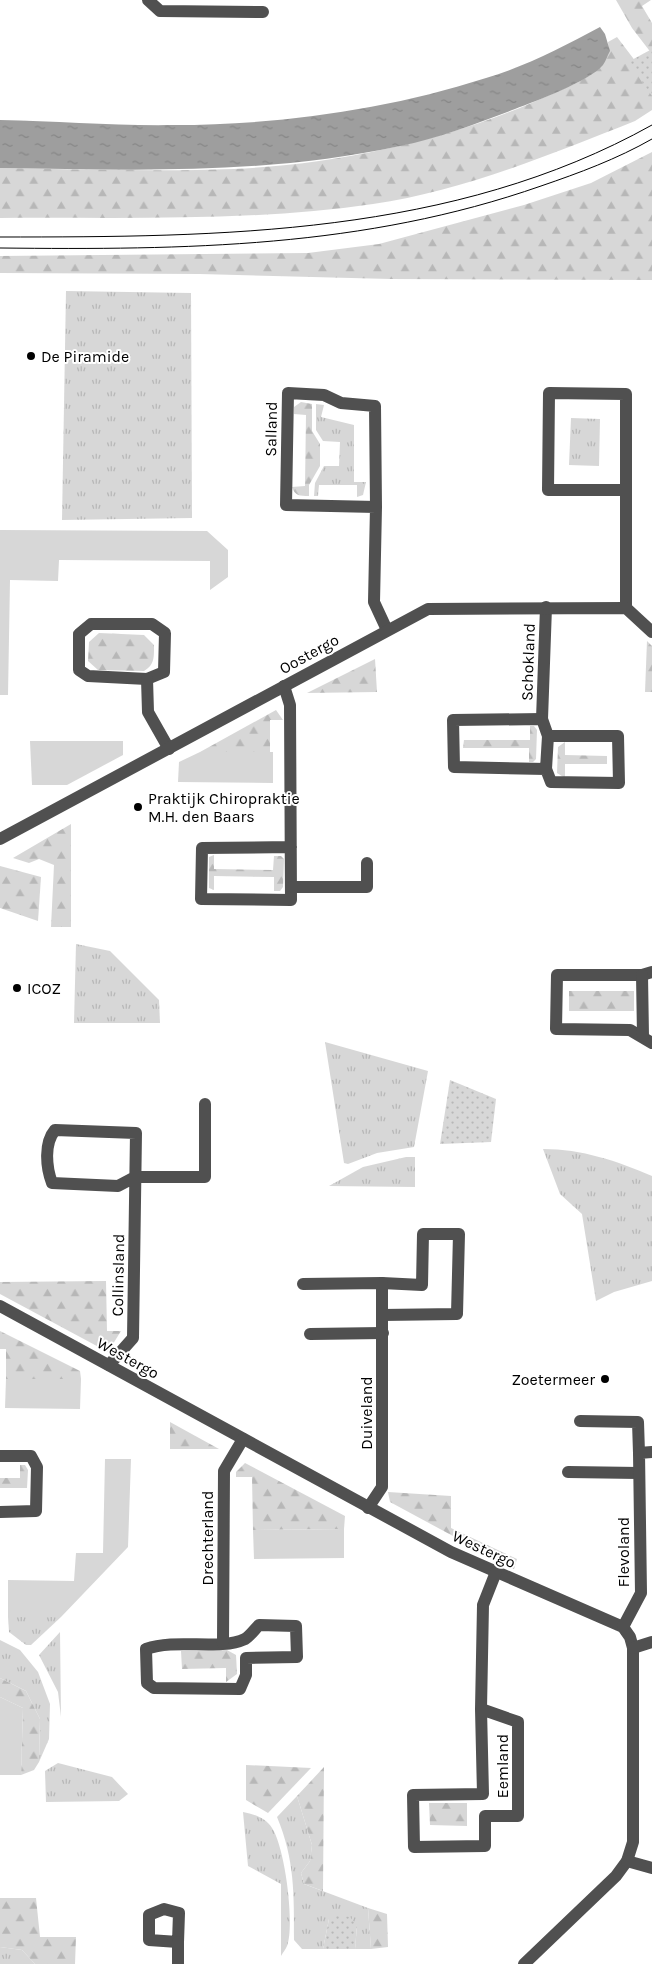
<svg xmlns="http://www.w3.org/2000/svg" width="652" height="1964" font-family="Karla,sans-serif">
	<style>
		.grass { fill: url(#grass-tufts) }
		.forest { fill: url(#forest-firs) }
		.park { fill: url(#park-dots) }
		.garden { fill: #d7d7d7 }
		.water { fill: url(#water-ripples) }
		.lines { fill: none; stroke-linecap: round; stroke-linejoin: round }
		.minor { stroke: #505050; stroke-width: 12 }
		.tram { stroke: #000; stroke-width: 1 }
		.poi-dot { fill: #000; stroke: #fff; stroke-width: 2 }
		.labels { text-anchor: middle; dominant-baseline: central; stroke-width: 4; stroke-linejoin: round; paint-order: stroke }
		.poi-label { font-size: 16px; fill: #000; stroke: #fff; text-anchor: start }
		.street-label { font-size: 16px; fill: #000; stroke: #fff }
	</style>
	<defs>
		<pattern id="grass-tufts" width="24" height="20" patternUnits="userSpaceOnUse" patternTransform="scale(1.25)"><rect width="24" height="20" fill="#d7d7d7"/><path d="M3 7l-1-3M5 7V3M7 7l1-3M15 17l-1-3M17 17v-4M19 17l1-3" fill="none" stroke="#b7b7b7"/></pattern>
		<pattern id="forest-firs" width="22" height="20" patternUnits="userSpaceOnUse" patternTransform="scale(1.25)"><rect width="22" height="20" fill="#d7d7d7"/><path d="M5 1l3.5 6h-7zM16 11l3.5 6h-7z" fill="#b7b7b7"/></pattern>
		<pattern id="park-dots" width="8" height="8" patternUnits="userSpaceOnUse" patternTransform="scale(1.25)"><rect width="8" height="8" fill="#d7d7d7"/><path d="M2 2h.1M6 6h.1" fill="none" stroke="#b7b7b7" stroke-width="1.8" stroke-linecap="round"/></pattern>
		<pattern id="water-ripples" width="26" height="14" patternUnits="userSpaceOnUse" patternTransform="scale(1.25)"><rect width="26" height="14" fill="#9e9e9e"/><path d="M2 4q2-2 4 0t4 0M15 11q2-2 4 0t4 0" fill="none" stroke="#868686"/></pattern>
	</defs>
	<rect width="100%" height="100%" fill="#fff"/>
	<g class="grass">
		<polygon points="66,291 191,293 192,518 62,520"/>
		<polygon points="316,404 324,405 321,417 354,425 354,482 366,482 363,495 357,497 357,485 319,485 318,496 314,496 315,483 324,466 339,466 340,442 323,441 316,430"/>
		<polygon points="571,418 600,419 599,466 569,465"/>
		<polygon points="76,944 110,951 159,1000 160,1023 74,1023"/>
		<polygon points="325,1042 428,1071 414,1147 377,1153 348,1164 344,1163"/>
		<path d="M543,1149C582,1149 617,1161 652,1176V1281L614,1292L596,1301L582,1214L560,1194Z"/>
		<polygon points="406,1157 415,1157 415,1187 329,1186 363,1167"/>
		<polygon points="8,1617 61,1617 31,1645 26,1645 9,1632"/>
		<polygon points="60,1632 61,1717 58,1692 39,1655"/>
		<polygon points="0,1640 20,1650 38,1672 50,1704 49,1739 39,1762 40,1719 26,1691 0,1678"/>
		<polygon points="58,1763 112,1777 128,1794 119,1801 46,1802 45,1771"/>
		<path d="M297,1796L312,1845L310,1861L301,1873L304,1884L368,1908L371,1949H355L357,1926L329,1919L323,1949H302L294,1940C294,1895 295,1860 277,1817Z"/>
		<path d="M243,1812C254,1814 266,1818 272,1828C285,1847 295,1925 287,1946C286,1949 283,1952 281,1956V1884L248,1866Z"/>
		<polygon points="0,1947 22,1950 35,1964 0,1964"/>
	</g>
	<g class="forest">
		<polygon points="616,0 651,0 642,6 652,23 652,54 632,28"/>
		<path d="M617,37L652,83V110L635,121C552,154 462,191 373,204C250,222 124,217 0,218V168C78,169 156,172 234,169C342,164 454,139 552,94C574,84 612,71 608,42Z"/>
		<polygon points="652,152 652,280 390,279 200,274 0,273 0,256 308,253 379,244 524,205 591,183"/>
		<path d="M301,402L312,404V431L320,444V466L309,485V496C300,496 295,496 292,487L305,486L306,415L294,414V407Z"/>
		<path d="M99,633L144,635L154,645C154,656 155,665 144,671L98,670L88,661L89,642Z"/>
		<polygon points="647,641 652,646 652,692 645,692"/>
		<polygon points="375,659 377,692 307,693"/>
		<polygon points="276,710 283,720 270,720 270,752 200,752"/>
		<polygon points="530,726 534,726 537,730 536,759 533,762 529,762 529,748 463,748 464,740 530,740"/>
		<polygon points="565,742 565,755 607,756 607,764 565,764 565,778 557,773 558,747"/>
		<polygon points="71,824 71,927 51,927 54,865 39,859 29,863 13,858"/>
		<polygon points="214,855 214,869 273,870 274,856 281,856 284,859 283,887 280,891 274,891 274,877 214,876 214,890 209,888 209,857"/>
		<polygon points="0,866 41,877 38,921 0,908"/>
		<rect x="569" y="991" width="65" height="20"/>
		<polygon points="106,1281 107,1331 121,1331 108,1352 0,1294 0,1282"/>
		<polygon points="0,1331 80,1371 81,1379 6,1379 6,1349 0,1349"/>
		<polygon points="170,1422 219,1449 170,1449"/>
		<polygon points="245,1463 345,1516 344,1529 253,1530 252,1477 236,1477 236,1472"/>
		<polygon points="20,1465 25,1465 28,1470 27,1488 0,1488 0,1478 20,1478"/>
		<polygon points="388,1492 451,1496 451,1528 517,1559 514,1569 390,1502"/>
		<polygon points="227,1650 236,1655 237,1674 226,1682 226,1668 182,1669 181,1651"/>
		<polygon points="0,1678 26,1691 40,1719 39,1762 34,1770 21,1775 23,1708 0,1697"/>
		<polygon points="246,1765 311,1768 268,1813 246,1800"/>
		<polygon points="324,1767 323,1891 304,1884 301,1873 310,1861 312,1845 297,1796"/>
		<polygon points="429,1803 467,1803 467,1826 430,1825"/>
		<polygon points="0,1898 36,1898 40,1937 76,1937 75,1964 35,1964 22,1950 0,1947"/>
		<polygon points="368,1908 387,1914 388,1947 371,1949"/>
	</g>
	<g class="park">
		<polygon points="652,49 652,96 628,62"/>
		<polygon points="450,1080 496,1099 491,1142 440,1144"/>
		<polygon points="338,1915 350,1917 357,1926 355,1949 323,1949 329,1919"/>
	</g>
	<g class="garden">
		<polygon points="0,530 207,531 228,550 228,577 210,590 210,561 59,560 58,581 10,580 8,695 0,695"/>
		<polygon points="30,741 123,741 123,755 67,785 32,785"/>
		<polygon points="200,752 273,752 273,783 178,782 179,762"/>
		<polygon points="6,1379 81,1379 80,1409 5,1408"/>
		<polygon points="105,1459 131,1459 128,1547 61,1617 8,1617 8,1580 74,1581 76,1553 103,1553"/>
		<polygon points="344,1529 344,1558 254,1559 253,1530"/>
		<polygon points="0,1697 23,1708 21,1775 0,1775"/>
	</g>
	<path class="water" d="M600,27L605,34L610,51C607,56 606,61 603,65C590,81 536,101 515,109C478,123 439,138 400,146C266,175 135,170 0,168V120C58,121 116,126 174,125C278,125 386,110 486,78C526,66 563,47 600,27Z"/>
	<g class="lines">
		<g class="minor">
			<polyline points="148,0 160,11 263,12"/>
			<polyline points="376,507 375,406 341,403 324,395 288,393 286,505 376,507 374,602 387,630"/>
			<polyline points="626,608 626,394 549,393 548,490 626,490"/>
			<polygon points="91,624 152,624 165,633 164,672 147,679 88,676 79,670 79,634"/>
			<polyline points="147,679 148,712 169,749"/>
			<polyline points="284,686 290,705 291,900 201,899 202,848 291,847"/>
			<polyline points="542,719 546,607"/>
			<polyline points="546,769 454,767 453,720 542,719 548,736 618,736 619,783 551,782 546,769 548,736"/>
			<polyline points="0,839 428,609 626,608 652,632"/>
			<polyline points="292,887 367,887 367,863"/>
			<polyline points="652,972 642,975 557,975 556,1029 630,1030 652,1043"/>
			<polyline points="642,975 643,1036"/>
			<polyline points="382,1283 422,1285 423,1234 459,1234 457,1314 382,1315"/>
			<polyline points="303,1284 382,1283 382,1487 368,1508"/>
			<polyline points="0,1306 451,1552 623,1627 630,1637 633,1648 633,1842 627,1861 616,1876 524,1964"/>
			<polyline points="310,1334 383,1333"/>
			<path d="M109,1365L133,1338L136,1133L55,1130C44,1143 46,1167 52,1183L118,1186L135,1177H205V1104"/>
			<polyline points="580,1421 638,1422 639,1453"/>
			<polyline points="0,1456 31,1456 37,1467 36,1511 0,1512"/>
			<polyline points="568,1472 639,1473"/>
			<path d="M259,1625L296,1626L297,1657L246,1658V1675L240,1689L154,1688L147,1683L146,1649C177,1638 219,1651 245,1639C250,1636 255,1629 259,1625Z"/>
			<polyline points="623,1627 641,1593 639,1453 652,1452"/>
			<polyline points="223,1643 224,1471 243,1439"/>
			<polyline points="633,1648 652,1642"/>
			<polyline points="481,1709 518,1722 518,1816 485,1816 485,1846 414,1847 413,1795 483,1794 481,1709 483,1605 496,1572"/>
			<polyline points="627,1861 652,1868"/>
			<polygon points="164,1909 179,1913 178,1942 149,1940 149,1915"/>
			<polyline points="178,1964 178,1942"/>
		</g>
		<g class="tram">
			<path d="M0,237C221,237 453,236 652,125"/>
			<path d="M0,248C185,250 364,248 541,186C579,173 617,159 652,139"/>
		</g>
	</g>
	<g class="poi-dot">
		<circle cx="31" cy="356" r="5"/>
		<circle cx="138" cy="807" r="5"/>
		<circle cx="17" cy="988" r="5"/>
		<circle cx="605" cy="1379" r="5"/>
	</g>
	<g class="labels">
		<g class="poi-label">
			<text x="41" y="356">De Piramide</text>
			<text x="148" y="798">Praktijk Chiropraktie<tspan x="148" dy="18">M.H. den Baars</tspan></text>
			<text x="27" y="988">ICOZ</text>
			<text x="595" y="1379" text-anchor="end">Zoetermeer</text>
		</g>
		<g class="street-label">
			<text transform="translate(271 429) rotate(-89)">Salland</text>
			<text transform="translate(309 654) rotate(-29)">Oostergo</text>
			<text transform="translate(528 662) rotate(-88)">Schokland</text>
			<text transform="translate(118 1275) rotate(-89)">Collinsland</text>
			<text transform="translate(128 1358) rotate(29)">Westergo</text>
			<text transform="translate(366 1413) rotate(-90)">Duiveland</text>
			<text transform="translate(207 1538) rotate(-90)">Drechterland</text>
			<text transform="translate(484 1549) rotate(25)">Westergo</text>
			<text transform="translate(623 1552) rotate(-90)">Flevoland</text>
			<text transform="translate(502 1766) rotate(-90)">Eemland</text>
		</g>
	</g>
</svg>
